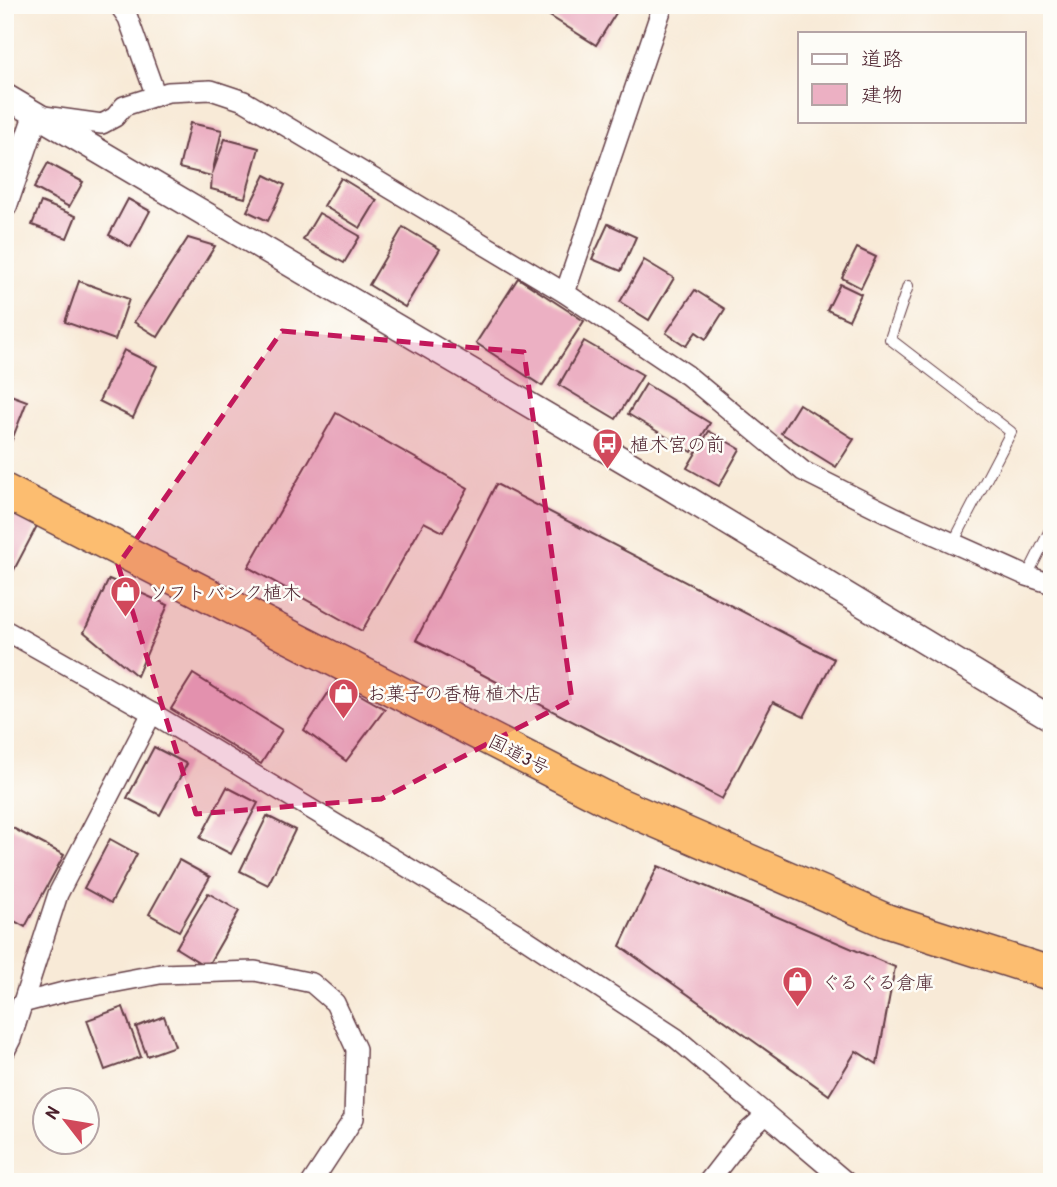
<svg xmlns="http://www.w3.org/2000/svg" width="1057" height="1187" font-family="'Patrick Hand','Klee One',sans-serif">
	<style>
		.building { fill: #ecb0c3 }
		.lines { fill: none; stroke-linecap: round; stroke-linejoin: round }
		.service-casing { stroke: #643d45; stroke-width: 12 }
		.minor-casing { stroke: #643d45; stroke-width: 22 }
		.tertiary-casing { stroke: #643d45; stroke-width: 27 }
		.trunk-casing { stroke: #643d45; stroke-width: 36 }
		.service { stroke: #fff; stroke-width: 10 }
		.minor { stroke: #fff; stroke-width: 19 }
		.tertiary { stroke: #fff; stroke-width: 24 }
		.trunk { stroke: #fcbd6f; stroke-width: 33 }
		.marked { fill: #c2185b; fill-opacity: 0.2; stroke: #c2185b; stroke-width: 5; stroke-dasharray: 14 9; stroke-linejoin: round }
		.labels { text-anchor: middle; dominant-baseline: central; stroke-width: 5; stroke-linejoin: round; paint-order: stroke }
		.poi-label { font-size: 19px; fill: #4a1f2b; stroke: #fdfcf7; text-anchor: start }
		.street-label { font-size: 19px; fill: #4a1f2b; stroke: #fdfcf7 }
	</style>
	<rect width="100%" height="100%" fill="#fdfcf7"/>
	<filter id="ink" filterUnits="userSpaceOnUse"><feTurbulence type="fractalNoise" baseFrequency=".0143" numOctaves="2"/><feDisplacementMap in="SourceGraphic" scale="14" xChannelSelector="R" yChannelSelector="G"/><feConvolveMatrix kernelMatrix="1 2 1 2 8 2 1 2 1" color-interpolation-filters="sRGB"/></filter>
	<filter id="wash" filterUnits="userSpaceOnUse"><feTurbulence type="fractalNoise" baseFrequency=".00686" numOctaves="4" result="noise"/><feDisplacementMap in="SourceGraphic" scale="28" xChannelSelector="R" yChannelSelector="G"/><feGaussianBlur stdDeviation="1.57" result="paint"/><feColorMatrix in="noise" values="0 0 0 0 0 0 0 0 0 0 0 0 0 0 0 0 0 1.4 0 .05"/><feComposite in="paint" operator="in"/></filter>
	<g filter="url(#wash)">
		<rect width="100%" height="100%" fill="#f8ead7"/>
		<g id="blocks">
			<g class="building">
				<polygon points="539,5 621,5 596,45 537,8"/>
				<polygon points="190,123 222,130 212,174 225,139 259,148 245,198 211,189 212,176 179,168"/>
				<polygon points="48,163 83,182 69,207 34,188"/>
				<polygon points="265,175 285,185 268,221 247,211"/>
				<polygon points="341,178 377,200 360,228 324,206"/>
				<polygon points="128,199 150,211 131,247 109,235"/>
				<polygon points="41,202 76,216 67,238 32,225"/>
				<polygon points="319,213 360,236 344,263 303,240"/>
				<polygon points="608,224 636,237 621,271 592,259"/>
				<polygon points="403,227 440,249 405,307 369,285"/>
				<polygon points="188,238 215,246 158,337 134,322"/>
				<polygon points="857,248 876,257 861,288 842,278"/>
				<polygon points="644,260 674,278 649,320 620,302"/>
				<polygon points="518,278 584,321 542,386 476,343"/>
				<polygon points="79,281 129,299 115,340 65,322"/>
				<polygon points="840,284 861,294 849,320 827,310"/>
				<polygon points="695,290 725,309 706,339 696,332 686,346 666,333"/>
				<polygon points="584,341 643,375 616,419 559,385"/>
				<polygon points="124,350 157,366 133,418 99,401"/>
				<polygon points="646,384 710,423 692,452 628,414"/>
				<polygon points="5,393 27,401 8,450 5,449"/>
				<polygon points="799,404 854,439 836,467 781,433"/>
				<polygon points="336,413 468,488 443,532 424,522 362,631 248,567"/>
				<polygon points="709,431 740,449 719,486 687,468"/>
				<polygon points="496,484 834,659 804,717 773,702 722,799 416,640"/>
				<polygon points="5,506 38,524 5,587"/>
				<polygon points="109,579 168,605 137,676 84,632"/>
				<polygon points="193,674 282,730 261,764 171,709"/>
				<polygon points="336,681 385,709 346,761 304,730"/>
				<polygon points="154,747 187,764 160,815 127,798"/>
				<polygon points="227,787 258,803 231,854 200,838"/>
				<polygon points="267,816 295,830 268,885 240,871"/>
				<polygon points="5,824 64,855 25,927 5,916"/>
				<polygon points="110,839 137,854 111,903 84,888"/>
				<polygon points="179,860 210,877 179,931 149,914"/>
				<polygon points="658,866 895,967 877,1064 856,1051 829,1095 620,946"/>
				<polygon points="208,893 239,911 207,967 176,948"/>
				<polygon points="123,1007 141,1057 105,1070 87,1020"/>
				<polygon points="164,1016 175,1046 147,1056 136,1027"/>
			</g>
		</g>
	</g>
	<g filter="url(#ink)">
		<use href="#blocks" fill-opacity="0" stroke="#643d45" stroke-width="2"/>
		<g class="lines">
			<defs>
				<g id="service">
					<polyline points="908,286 890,339 1011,432 953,543"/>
					<polyline points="1027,576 1052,526"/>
				</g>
				<g id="minor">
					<polyline points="119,5 128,18 156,96"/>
					<polyline points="44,116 102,124 115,117 124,106 168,92 211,90 244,101 565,293 687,375 803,471 895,517 1027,576 1052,584"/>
					<polyline points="565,293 663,5"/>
					<polyline points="5,630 152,713 518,934 676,1038 846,1182"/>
					<polyline points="22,1003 64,992 160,974 255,971 312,983 335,1003 356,1049 354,1118 312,1182"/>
					<polyline points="5,1051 11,1039 58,894 152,713"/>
					<polyline points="708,1182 746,1133 766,1115"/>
				</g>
				<g id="tertiary">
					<polyline points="5,96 662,483 1052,719"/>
					<polyline points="5,205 36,115"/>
				</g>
				<polyline id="trunk" points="5,491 615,803 887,921 1052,974"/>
			</defs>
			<use href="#service" class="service-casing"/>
			<use href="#minor" class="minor-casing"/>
			<use href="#tertiary" class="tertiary-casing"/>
			<use href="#trunk" class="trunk-casing"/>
			<use href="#service" class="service"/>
			<use href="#minor" class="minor"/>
			<use href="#tertiary" class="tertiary"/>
			<use href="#trunk" class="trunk"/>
		</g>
	</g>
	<path class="marked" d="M282,331L524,352L572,700L381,799L196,814L118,565Z"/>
	<defs>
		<symbol id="bus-pin" viewBox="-11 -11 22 30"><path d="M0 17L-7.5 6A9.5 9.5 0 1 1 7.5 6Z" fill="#d1495b" stroke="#fdfcf7"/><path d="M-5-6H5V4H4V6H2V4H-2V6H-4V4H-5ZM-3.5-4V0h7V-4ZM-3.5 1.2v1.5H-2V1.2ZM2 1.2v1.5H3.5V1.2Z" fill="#fff"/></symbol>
		<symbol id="shop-pin" viewBox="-11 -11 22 30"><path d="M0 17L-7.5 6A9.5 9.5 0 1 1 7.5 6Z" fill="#d1495b" stroke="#fdfcf7"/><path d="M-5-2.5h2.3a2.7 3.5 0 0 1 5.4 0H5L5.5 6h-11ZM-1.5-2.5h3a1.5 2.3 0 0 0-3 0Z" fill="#fff"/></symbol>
	</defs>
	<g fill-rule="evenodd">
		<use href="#bus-pin" x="590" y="426" width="35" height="47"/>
		<use href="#shop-pin" x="108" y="574" width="35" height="47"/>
		<use href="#shop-pin" x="326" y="676" width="35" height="47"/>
		<use href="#shop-pin" x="780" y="964" width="35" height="47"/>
	</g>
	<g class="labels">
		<g class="poi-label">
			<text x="630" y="444">植木宮の前</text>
			<text x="149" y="592">ソフトバンク植木</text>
			<text x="367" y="693">お菓子の香梅 植木店</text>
			<text x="821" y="982">ぐるぐる倉庫</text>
		</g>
		<g class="street-label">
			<text transform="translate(519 754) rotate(27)">国道3号</text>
		</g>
	</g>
	<rect width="1057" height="1187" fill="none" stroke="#fdfcf7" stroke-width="28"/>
	<rect x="798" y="32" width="228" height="91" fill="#fdfcf7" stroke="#b5a4a5" stroke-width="2"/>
	<rect x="812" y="54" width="35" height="10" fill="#ffffff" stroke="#b5a4a5" stroke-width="2"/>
	<text x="861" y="66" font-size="21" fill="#4a1f2b">道路</text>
	<rect x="812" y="84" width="35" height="21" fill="#ecb0c3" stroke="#b5a4a5" stroke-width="2"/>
	<text x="861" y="102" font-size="21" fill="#4a1f2b">建物</text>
	<g transform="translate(66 1121) rotate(301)"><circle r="33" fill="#fdfcf7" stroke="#b5a4a5" stroke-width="2"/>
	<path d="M0-5L12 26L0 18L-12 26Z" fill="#d1495b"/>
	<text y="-10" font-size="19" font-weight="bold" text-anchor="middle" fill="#4a1f2b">N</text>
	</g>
</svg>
